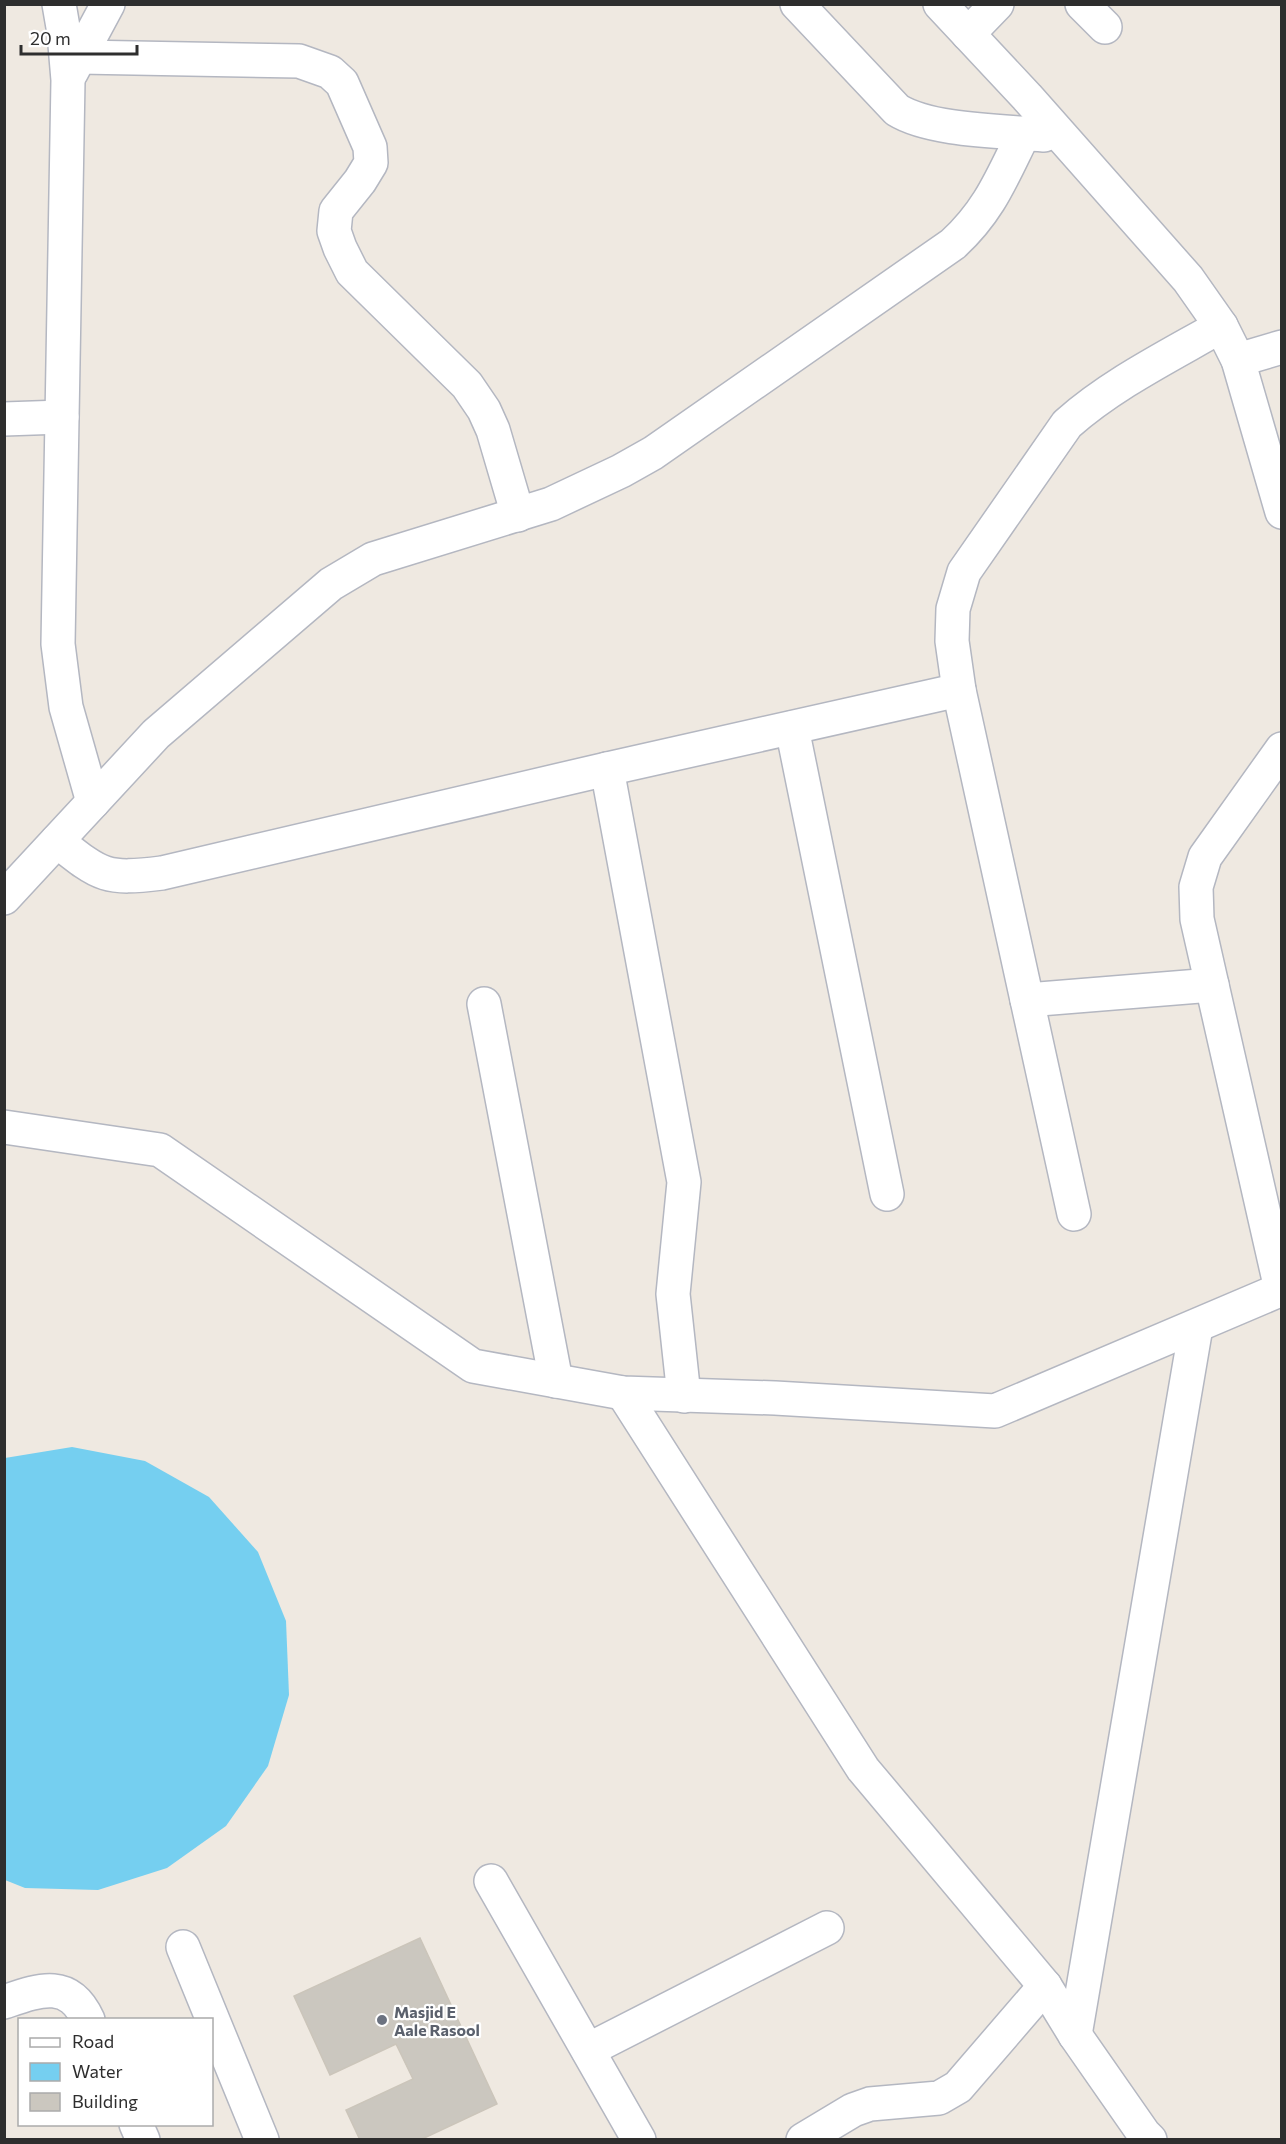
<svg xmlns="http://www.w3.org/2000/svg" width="1286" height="2144" font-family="Commissioner,sans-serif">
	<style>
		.water { fill: #75cff0 }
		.building { fill: #cbc7bf; stroke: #cbc5ba; stroke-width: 1.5 }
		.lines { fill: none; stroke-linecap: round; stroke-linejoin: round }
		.minor-casing { stroke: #b4b7c1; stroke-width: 36 }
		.minor { stroke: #fff; stroke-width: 33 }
		.worship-dot { fill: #6b7280; stroke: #fff; stroke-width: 2 }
		.labels { text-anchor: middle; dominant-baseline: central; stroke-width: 4.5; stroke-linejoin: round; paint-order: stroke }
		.worship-label { font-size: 16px; font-weight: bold; fill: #5b616d; stroke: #fff; text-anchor: start }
	</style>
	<rect width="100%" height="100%" fill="#efe9e1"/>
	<polygon class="water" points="72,1447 145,1461 209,1497 258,1552 286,1621 289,1695 268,1766 226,1826 167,1868 98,1890 25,1888 5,1880 5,1458"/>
	<polygon class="building" points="420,1938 497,2104 420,2140 360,2140 346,2110 413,2079 396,2044 330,2075 294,1996"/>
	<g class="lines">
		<defs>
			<g id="minor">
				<polyline points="59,4 64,33 68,80 58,644 66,707 93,802"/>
				<path d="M797,4L897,110C931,131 1003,131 1044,135"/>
				<polyline points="940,4 1027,97 1188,279 1221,326 1238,360 1282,512"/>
				<polyline points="1082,4 1105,27"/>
				<polyline points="968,34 997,4"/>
				<polyline points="80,57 299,61 330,72 342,83 370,147 371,163 360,181 336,211 334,231 340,248 352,272 467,385 484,410 493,430 518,515"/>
				<polyline points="71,73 108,4"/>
				<polyline points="1238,360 1282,347"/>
				<polyline points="4,419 62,417"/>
				<polyline points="792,728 887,1194"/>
				<polyline points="607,769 684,1182 673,1294 684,1396"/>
				<path d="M57,841C101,876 105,880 162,873L607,769L959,690"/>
				<path d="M4,898L156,734L331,584L373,559L551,504L621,471L653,453L953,244C990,210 1002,177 1024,133"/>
				<polyline points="1027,1000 1212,985"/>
				<polyline points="484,1004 556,1381"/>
				<polyline points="4,1127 160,1150 473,1366 623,1393 775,1398 995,1411 1282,1289"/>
				<path d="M1074,1214L959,690L952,641L953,609L964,572L1067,424C1112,384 1169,356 1221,326"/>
				<polyline points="1281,1289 1197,919 1196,887 1205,857 1282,749"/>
				<polyline points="623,1393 863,1769 1045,1986 1075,2035 1144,2134 1150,2140"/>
				<polyline points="491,1881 639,2140"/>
				<polyline points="183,1947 262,2140"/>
				<path d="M4,2002C39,1990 69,1978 88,2020"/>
				<polyline points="1075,2035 1196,1327"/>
				<polyline points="588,2050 827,1928"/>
				<polyline points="136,2124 143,2140"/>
				<polyline points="803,2140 853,2110 870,2104 939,2098 958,2087 1045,1986"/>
			</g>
		</defs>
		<use href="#minor" class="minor-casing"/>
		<use href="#minor" class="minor"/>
	</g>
	<circle class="worship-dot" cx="382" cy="2020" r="6"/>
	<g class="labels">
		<g class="worship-label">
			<text x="394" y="2011">Masjid E<tspan x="394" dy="18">Aale Rasool</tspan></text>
		</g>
	</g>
	<rect width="1286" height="2144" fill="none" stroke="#2e2e2e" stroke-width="12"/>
	<rect x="18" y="2018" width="195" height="108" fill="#ffffff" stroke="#ababab" stroke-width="1.5"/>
	<rect x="30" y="2038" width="30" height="9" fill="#ffffff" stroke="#ababab" stroke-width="1.5"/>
	<text x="72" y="2048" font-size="18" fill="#2e2e2e">Road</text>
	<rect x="30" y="2063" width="30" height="18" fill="#75cff0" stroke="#ababab" stroke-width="1.5"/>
	<text x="72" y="2078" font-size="18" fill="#2e2e2e">Water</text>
	<rect x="30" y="2093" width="30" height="18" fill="#cbc7bf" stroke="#ababab" stroke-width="1.5"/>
	<text x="72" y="2108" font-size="18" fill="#2e2e2e">Building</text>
	<path d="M21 45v9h116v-9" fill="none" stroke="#2e2e2e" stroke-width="3"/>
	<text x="30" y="45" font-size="18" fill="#2e2e2e" stroke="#ffffff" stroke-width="4.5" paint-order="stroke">20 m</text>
</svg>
